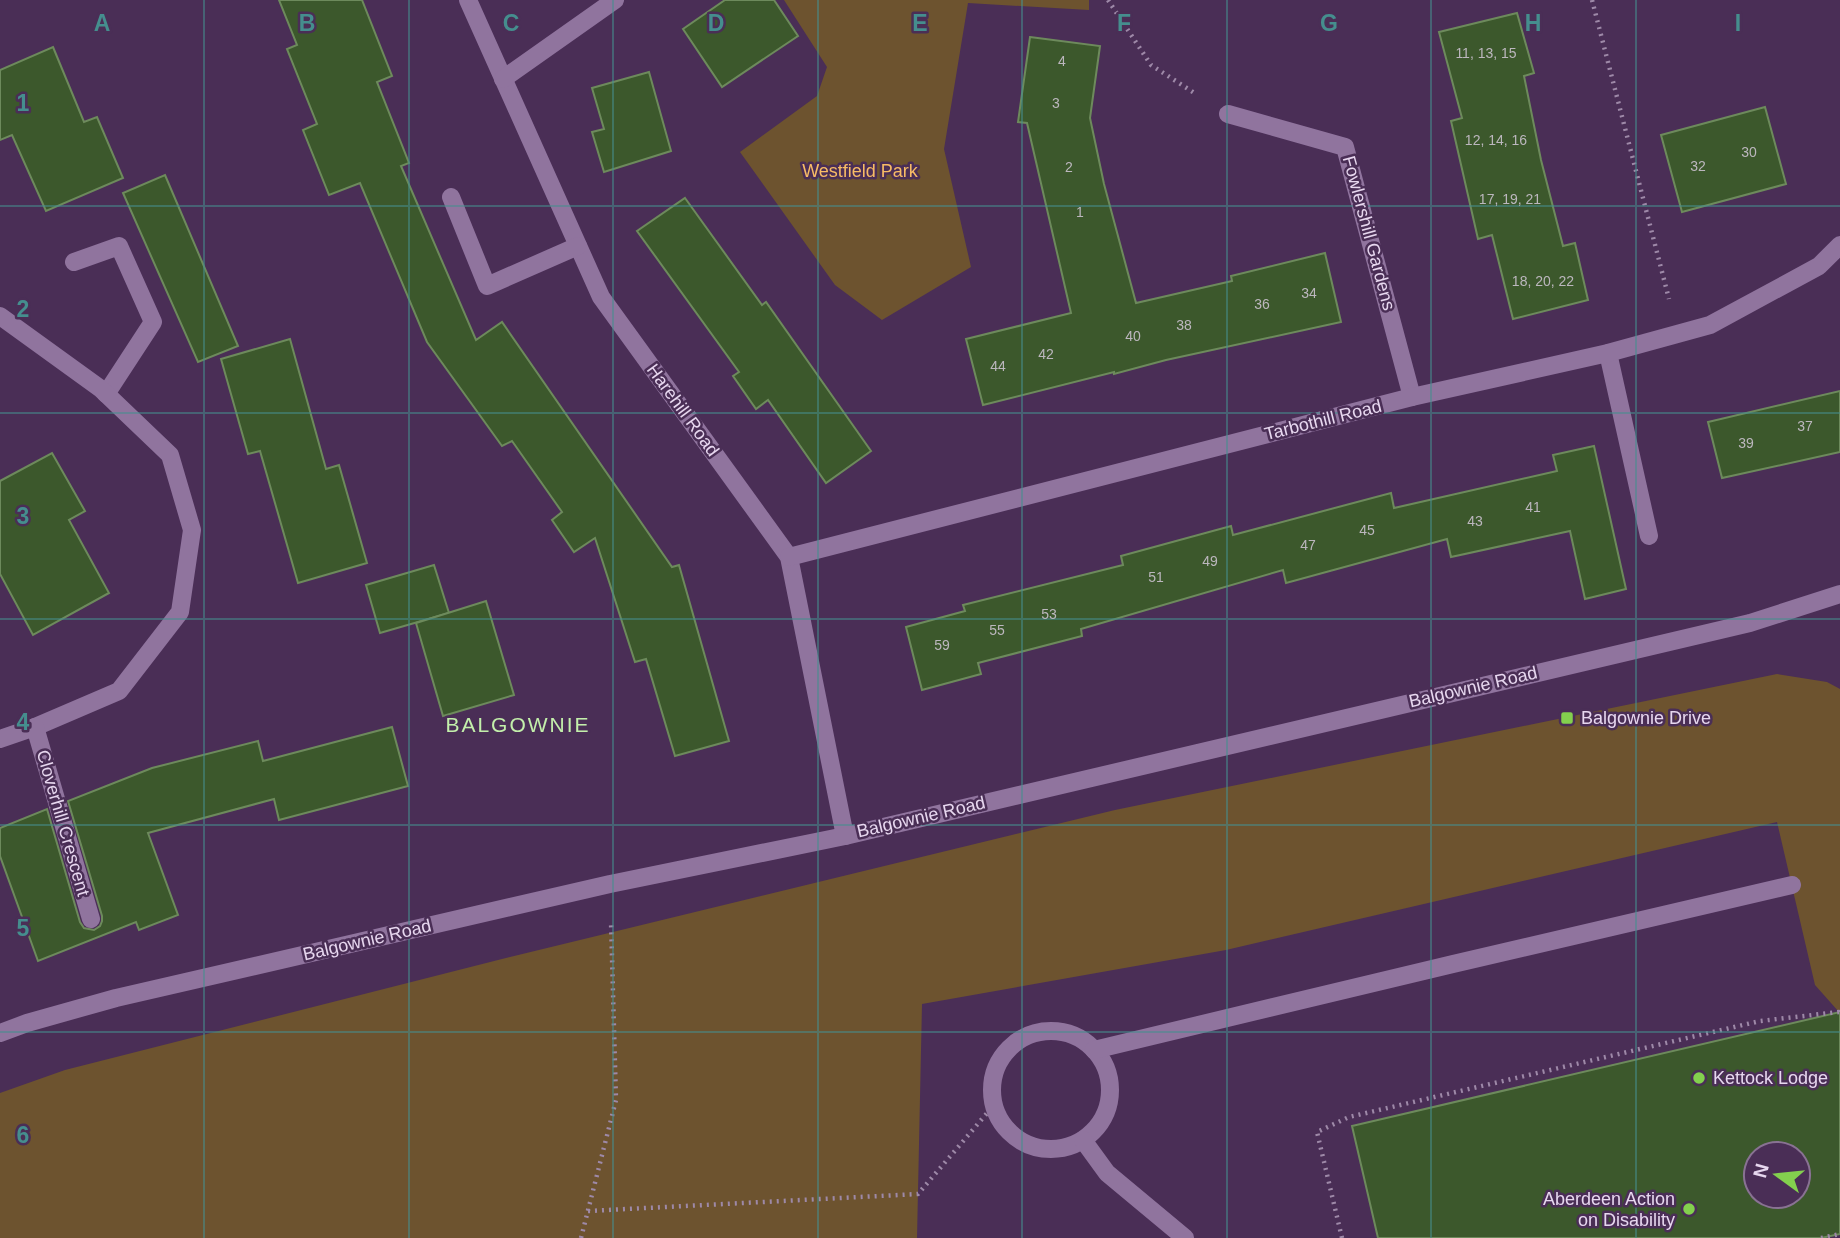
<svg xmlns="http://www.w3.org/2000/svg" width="1840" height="1238" font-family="Arial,sans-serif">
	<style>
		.green { fill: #6d532f }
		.building { fill: #3c582c; stroke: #6d8a5c; stroke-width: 2; fill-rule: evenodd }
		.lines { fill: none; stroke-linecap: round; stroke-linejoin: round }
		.path { stroke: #9e89a8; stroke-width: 4.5; stroke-dasharray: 2 5; stroke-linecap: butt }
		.minor { stroke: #90749e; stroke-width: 18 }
		.grid { fill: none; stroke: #458e8e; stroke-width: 2; stroke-opacity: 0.55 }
		.poi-dot { fill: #83d04e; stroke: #4a2e56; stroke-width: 2.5 }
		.labels { text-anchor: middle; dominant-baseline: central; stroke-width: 5; stroke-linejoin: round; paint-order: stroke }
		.number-label { font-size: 14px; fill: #bcb7be }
		.park-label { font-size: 18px; fill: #f8bc65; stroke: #4a2e56 }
		.street-label { font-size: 18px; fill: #e7d7ef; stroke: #4a2e56 }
		.poi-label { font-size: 18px; fill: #e7d7ef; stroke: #4a2e56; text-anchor: start }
		.quarter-label { font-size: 21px; letter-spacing: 2px; fill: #c3efab; stroke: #4a2e56 }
		.grid-label { font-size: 23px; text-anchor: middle; font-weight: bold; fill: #458e8e; stroke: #4a2e56; stroke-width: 5; stroke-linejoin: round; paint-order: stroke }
	</style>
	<rect width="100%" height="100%" fill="#4a2e56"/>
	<g class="green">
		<polygon points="784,0 1089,0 1089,10 968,3 944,149 971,267 882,320 835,285 740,152 817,96 827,67"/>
		<polygon points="1777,674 1827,682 1840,689 1840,1016 1839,1012 1815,985 1777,822 1226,950 922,1004 917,1238 0,1238 0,1093 65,1070 502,959 1115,810"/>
	</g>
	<g class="building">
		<polygon points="279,0 362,0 392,76 377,82 409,163 401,166 476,340 502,322 672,567 679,565 729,741 675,756 646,659 635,662 595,538 574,552 552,520 562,512 512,441 502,446 427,342 360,183 329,195 303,130 317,124 287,49 297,45"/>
		<polygon points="725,0 774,0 798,36 722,87 683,29"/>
		<polygon points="1517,13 1534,73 1524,76 1541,160 1563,246 1575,243 1588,300 1513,319 1492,235 1478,239 1451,121 1462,118 1439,32"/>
		<polygon points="1030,37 1100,46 1090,118 1104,184 1136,303 1232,281 1231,276 1325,253 1341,322 1166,360 1114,374 1114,372 983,405 966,339 1071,313 1027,123 1018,122"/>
		<polygon points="53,47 84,122 97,117 123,178 46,211 12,135 0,140 0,70"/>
		<polygon points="649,72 671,151 604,172 592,132 604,129 592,88"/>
		<polygon points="1765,107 1786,184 1682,212 1661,135"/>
		<polygon points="165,175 238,346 198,362 123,193"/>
		<polygon points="685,198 762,305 766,302 871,451 826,483 768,400 756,409 733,376 739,372 637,231"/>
		<polygon points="290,339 326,469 339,465 367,563 298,583 260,451 248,454 221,359"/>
		<polygon points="1840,391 1840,452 1722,478 1708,422"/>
		<polygon points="1594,446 1626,589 1585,599 1570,531 1451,557 1447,539 1286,583 1283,570 1081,629 1082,636 978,663 981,674 922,690 906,627 965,611 963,605 1123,565 1121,556 1231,526 1233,535 1391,493 1394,508 1557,471 1553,455"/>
		<polygon points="52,453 85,511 69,520 109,593 33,635 0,574 0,481"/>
		<polygon points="434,565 449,613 380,633 366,585"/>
		<polygon points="486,601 514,695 443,716 416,623"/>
		<polygon points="392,727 408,786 279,820 274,799 148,833 178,915 139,930 136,922 38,961 0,856 0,828 47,809 80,922 84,928 94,930 100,926 102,921 102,916 68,801 152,768 258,741 263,761"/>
		<path d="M1840,1012V1234L1821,1238H1378L1352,1126ZM1756,1154H1798V1196H1756Z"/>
	</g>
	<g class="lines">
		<g class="path">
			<polyline points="1108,0 1151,65 1196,94"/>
			<polyline points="1592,0 1669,299"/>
			<polyline points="588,1211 918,1194 994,1105"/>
			<polyline points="581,1238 616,1100 611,921"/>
			<polyline points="1342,1238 1317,1132 1349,1117 1760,1021 1839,1012 1840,1016"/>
			<polyline points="1821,1238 1840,1234"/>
		</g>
		<g class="minor">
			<polyline points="468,0 601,297 789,557 845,836"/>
			<polyline points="503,79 615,0"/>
			<polyline points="1228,114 1345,147 1412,397"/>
			<polyline points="451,197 487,286 578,246"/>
			<polyline points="74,262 119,246 153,322 106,394"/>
			<polyline points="0,316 101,389 170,455 192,530 180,612 119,691 35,727 0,739"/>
			<polyline points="1608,353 1649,536"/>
			<polyline points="789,557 1412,397 1608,353 1710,325 1819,266 1840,245"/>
			<polyline points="35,727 91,919"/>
			<circle cx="1051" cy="1090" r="59"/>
			<polyline points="0,1033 27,1023 116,998 610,884 845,836 1750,623 1840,594"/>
			<polyline points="1094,1050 1453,964 1792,885"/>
			<polyline points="1083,1140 1107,1173 1185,1238"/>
		</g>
	</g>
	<path class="grid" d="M204,0V1238M409,0V1238M613,0V1238M818,0V1238M1022,0V1238M1227,0V1238M1431,0V1238M1636,0V1238M0,206H1840M0,413H1840M0,619H1840M0,825H1840M0,1032H1840"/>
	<g class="poi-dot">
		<rect x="1560" y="711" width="14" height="14" rx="3.5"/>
		<circle cx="1699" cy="1078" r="7"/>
		<circle cx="1689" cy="1209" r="7"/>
	</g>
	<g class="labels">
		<g class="number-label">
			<text x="1486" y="53">11, 13, 15</text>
			<text x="1062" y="61">4</text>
			<text x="1056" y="103">3</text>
			<text x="1496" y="140">12, 14, 16</text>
			<text x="1749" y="152">30</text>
			<text x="1698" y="166">32</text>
			<text x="1069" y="167">2</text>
			<text x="1510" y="199">17, 19, 21</text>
			<text x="1080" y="212">1</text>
			<text x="1543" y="281">18, 20, 22</text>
			<text x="1309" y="293">34</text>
			<text x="1262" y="304">36</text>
			<text x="1184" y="325">38</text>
			<text x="1133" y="336">40</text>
			<text x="1046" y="354">42</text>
			<text x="998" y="366">44</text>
			<text x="1805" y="426">37</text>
			<text x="1746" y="443">39</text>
			<text x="1533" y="507">41</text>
			<text x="1475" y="521">43</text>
			<text x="1367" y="530">45</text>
			<text x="1308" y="545">47</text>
			<text x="1210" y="561">49</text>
			<text x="1156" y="577">51</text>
			<text x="1049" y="614">53</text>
			<text x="997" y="630">55</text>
			<text x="942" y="645">59</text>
		</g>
		<g class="park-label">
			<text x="860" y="171">Westfield Park</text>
		</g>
		<g class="street-label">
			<text transform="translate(1369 233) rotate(75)">Fowlershill Gardens</text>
			<text transform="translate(683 410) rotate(54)">Harehill Road</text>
			<text transform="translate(1323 420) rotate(-14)">Tarbothill Road</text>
			<text transform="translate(1473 687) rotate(-13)">Balgownie Road</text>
			<text transform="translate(921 817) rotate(-13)">Balgownie Road</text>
			<text transform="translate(63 823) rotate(74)">Cloverhill Crescent</text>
			<text transform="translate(367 940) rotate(-13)">Balgownie Road</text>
		</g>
		<g class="poi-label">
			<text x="1581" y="718">Balgownie Drive</text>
			<text x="1713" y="1078">Kettock Lodge</text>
			<text x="1675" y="1199" text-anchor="end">Aberdeen Action<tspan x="1675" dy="21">on Disability</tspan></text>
		</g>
		<g class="quarter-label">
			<text x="518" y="724">BALGOWNIE</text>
		</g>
	</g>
	<g class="grid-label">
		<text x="102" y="31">A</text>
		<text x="307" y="31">B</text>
		<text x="511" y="31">C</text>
		<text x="716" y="31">D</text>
		<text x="920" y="31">E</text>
		<text x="1124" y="31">F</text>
		<text x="1329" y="31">G</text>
		<text x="1533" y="31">H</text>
		<text x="1738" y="31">I</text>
		<text x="23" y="111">1</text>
		<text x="23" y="317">2</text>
		<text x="23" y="524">3</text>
		<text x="23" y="730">4</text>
		<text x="23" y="936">5</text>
		<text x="23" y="1143">6</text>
	</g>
	<g transform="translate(1777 1175) rotate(285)"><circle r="33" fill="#4a2e56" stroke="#897293" stroke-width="2"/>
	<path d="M0-5L12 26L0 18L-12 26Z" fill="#83d04e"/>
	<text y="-10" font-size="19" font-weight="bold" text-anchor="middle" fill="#e7d7ef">N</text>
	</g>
</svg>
